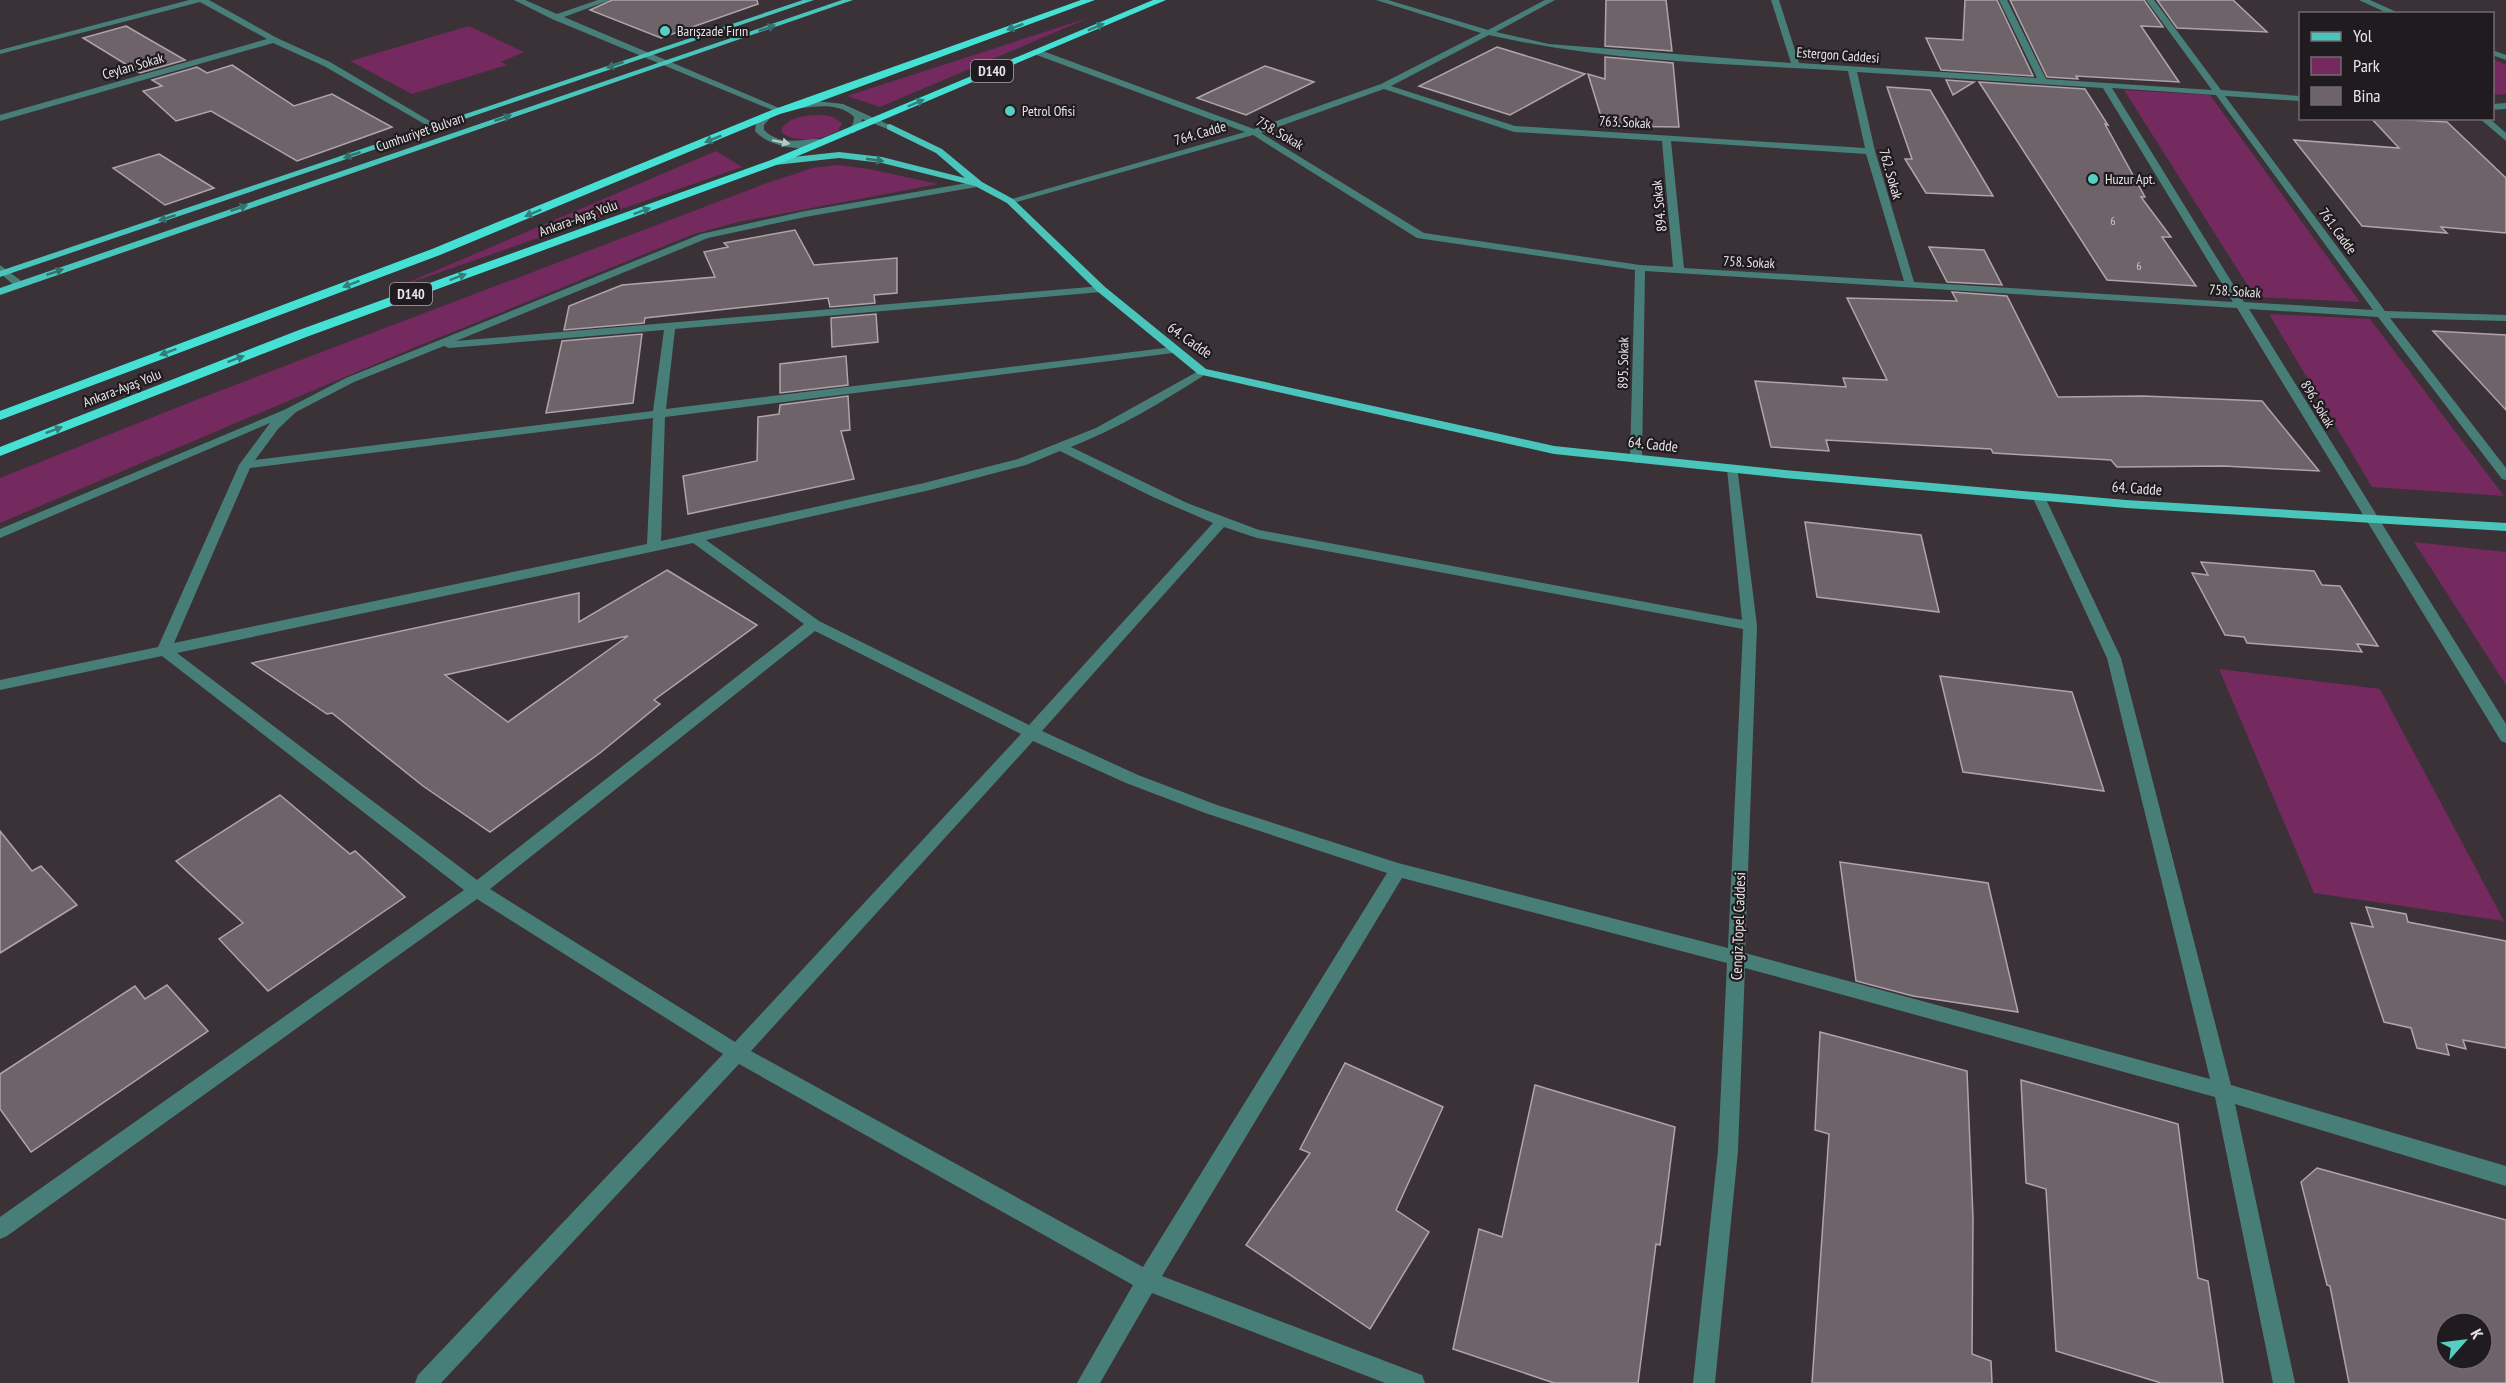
<svg xmlns="http://www.w3.org/2000/svg" width="2506" height="1383" font-family="'PT Sans Narrow',sans-serif">
	<style>
		.green { fill: #74295f }
		.building { fill: #6d6369; stroke: #afa4ab; stroke-width: 1.5; fill-rule: evenodd }
		.lines { fill: none; stroke-linecap: round; stroke-linejoin: round }
		.minor { fill: #487e78; fill-rule: evenodd }
		.major { fill: #4ac5bb; fill-rule: evenodd }
		.highway { fill: #45e1d5; fill-rule: evenodd }
		.oneway { fill: #327e7a }
		.oneway2 { fill: #34706c }
		.oneway3 { fill: #b9c5c6 }
		.poi-dot { fill: #56cec3; stroke: #1f1b1e; stroke-width: 2 }
		.labels { text-anchor: middle; dominant-baseline: central; stroke-width: 4.5; stroke-linejoin: round; paint-order: stroke }
		.number-label { font-size: 12px; fill: #cac4c8 }
		.far-poi-label { font-size: 14px; fill: #e9e4e7; stroke: #1f1b1e; text-anchor: start }
		.far-street-label { font-size: 14px; fill: #e9e4e7; stroke: #1f1b1e }
		.shield { fill: #1f1b1e; stroke: #aca8ab; stroke-width: 1.5 }
		.shield-label { font-size: 14px; font-weight: bold; fill: #e9e4e7 }
		.street-label { font-size: 15px; fill: #e9e4e7; stroke: #1f1b1e }
	</style>
	<rect width="100%" height="100%" fill="#3b3237"/>
	<g class="green">
		<polygon points="1091,17 880,107 847,96"/>
		<polygon points="469,26 524,52 501,62 507,65 412,94 350,61"/>
		<polygon points="2493,59 2506,65 2506,94 2493,95"/>
		<polygon points="2124,90 2210,95 2360,302 2255,297"/>
		<path d="M825,115L833,117L842,123L838,131C822,140 800,143 783,134L781,130C789,115 810,115 825,115Z"/>
		<polygon points="716,151 742,167 395,288"/>
		<polygon points="838,165 869,169 938,184 738,222 694,234 411,349 0,523 0,478 201,398 767,183 813,168"/>
		<polygon points="2269,314 2370,319 2504,496 2372,487"/>
		<polygon points="2414,542 2506,552 2506,685"/>
		<polygon points="2219,669 2380,689 2504,921 2314,893"/>
	</g>
	<g class="building">
		<polygon points="612,0 757,0 758,4 661,38 590,10"/>
		<polygon points="1606,0 1666,0 1672,51 1605,46"/>
		<polygon points="1965,0 1997,0 2033,76 1941,70 1926,38 1963,40"/>
		<polygon points="2010,0 2144,0 2163,27 2141,26 2179,82 2076,76 2078,79 2047,77"/>
		<polygon points="2157,0 2233,0 2267,32 2177,28"/>
		<polygon points="126,26 185,60 140,73 83,38"/>
		<polygon points="1497,47 1585,74 1510,115 1419,86"/>
		<polygon points="1605,57 1673,63 1679,127 1604,126 1588,74 1605,79"/>
		<polygon points="232,65 294,106 332,94 392,127 297,161 211,111 176,121 143,91 162,86 152,80 197,67 207,73"/>
		<polygon points="1265,66 1314,82 1246,115 1197,98"/>
		<polygon points="1946,80 1974,82 1953,95"/>
		<polygon points="1979,82 2085,89 2108,125 2105,124 2145,197 2141,197 2171,237 2162,237 2196,286 2107,280"/>
		<polygon points="1887,87 1930,90 1993,196 1926,193 1905,159 1912,159"/>
		<polygon points="2371,118 2447,122 2506,178 2506,233 2441,227 2447,233 2362,226 2294,140 2399,148"/>
		<polygon points="159,154 214,188 165,205 113,168"/>
		<polygon points="795,230 814,265 897,258 897,293 874,295 875,303 830,307 828,298 645,318 644,323 564,330 569,306 622,285 715,277 704,252 728,247 724,243"/>
		<polygon points="1929,247 1984,250 2002,285 1947,282"/>
		<polygon points="1952,292 2007,296 2058,397 2143,396 2262,401 2319,471 2223,466 2117,467 2111,460 1993,453 1991,449 1826,440 1829,451 1771,447 1755,381 1846,387 1843,378 1887,380 1847,298 1957,301"/>
		<polygon points="876,314 878,342 832,347 831,318"/>
		<polygon points="2433,331 2506,335 2506,410"/>
		<polygon points="642,334 633,403 546,413 562,341"/>
		<polygon points="846,356 848,385 780,393 780,364"/>
		<polygon points="848,396 850,430 841,431 854,479 688,514 683,476 757,461 758,417 779,414 780,405"/>
		<polygon points="1805,522 1921,535 1939,612 1817,597"/>
		<polygon points="2201,562 2314,571 2322,585 2340,586 2378,646 2357,644 2362,652 2247,643 2244,637 2225,635 2192,573 2208,575"/>
		<path d="M667,570L757,625L654,700L660,704L600,753L490,832L423,786L332,713L327,714L252,663L579,593V622ZM628,636L508,722L445,675L580,646Z"/>
		<polygon points="1940,676 2072,692 2104,791 1963,772"/>
		<polygon points="280,795 350,854 355,851 405,897 268,991 219,939 243,923 176,861"/>
		<polygon points="0,831 32,871 41,866 77,905 0,953"/>
		<polygon points="1840,862 1988,883 2018,1012 1913,996 1856,981"/>
		<polygon points="2366,907 2406,914 2408,922 2506,941 2506,1048 2463,1040 2466,1049 2446,1044 2449,1055 2417,1048 2411,1028 2384,1022 2351,923 2373,927"/>
		<polygon points="167,985 208,1031 31,1152 0,1109 0,1074 135,986 145,999"/>
		<polygon points="1820,1032 1967,1071 1973,1218 1972,1354 1991,1361 1992,1383 1812,1383 1829,1134 1815,1130"/>
		<polygon points="1345,1063 1443,1107 1396,1210 1429,1232 1370,1329 1246,1245 1310,1153 1300,1149"/>
		<polygon points="2021,1080 2178,1124 2198,1278 2208,1281 2223,1383 2161,1383 2056,1351 2046,1189 2026,1183"/>
		<polygon points="1535,1085 1675,1127 1660,1245 1656,1244 1638,1383 1554,1383 1453,1349 1479,1229 1502,1237"/>
		<path d="M2317,1168L2506,1220V1383H2349L2330,1286L2327,1285L2301,1182ZM2446,1323H2482V1359H2446Z"/>
	</g>
	<g class="lines">
		<g class="minor">
			<polygon points="189,0 209,0 277,38 330,62 440,127 433,129 324,66 273,43 0,121 0,115 267,39 200,2 0,54 0,50"/>
			<polygon points="514,0 525,0 557,14 598,0 610,0 564,17 784,110 777,112 552,19"/>
			<path d="M1376,0H1388L1488,30L1545,0H1555L1496,32L1549,44L1791,63L1771,0H1779L1799,63L2037,78L1999,0H2007L2046,79L2212,90L2146,0H2154L2221,90L2300,96V101L2225,96L2385,311L2506,315V321L2390,318L2506,468V480L2502,479L2378,317L2249,309L2506,724V743L2501,741L2237,308L1645,271L1642,459L1636,463L1630,459L1635,270L1417,238L1253,135L1013,203L1005,201L1245,132L1034,54V50H1040L1254,129L1381,84L1481,33ZM1489,35C1606,62 1729,64 1848,71L1865,148L1515,126L1391,86ZM1857,72L2103,88L2233,302L1914,282L1875,151ZM2112,88L2216,95L2373,310L2244,302ZM1384,89L1514,132L1662,141L1673,267L1640,265L1424,233L1261,133ZM1671,141L1866,154L1904,281L1684,268Z"/>
			<polygon points="2359,0 2370,0 2401,14 2389,14"/>
			<polygon points="2492,50 2506,55 2506,60 2492,55"/>
			<path d="M816,101L843,104L894,127L890,130L862,119L861,124L854,133H848L847,131L853,124L854,117C840,103 819,106 801,108L797,105Z"/>
			<polygon points="2506,103 2506,109 2492,110 2492,104"/>
			<path d="M764,115L771,117L764,125V130C787,152 814,132 829,142C810,154 769,148 755,131L756,124Z"/>
			<polygon points="2479,118 2489,118 2506,133 2506,141"/>
			<path d="M979,181L984,184L982,186L805,217L708,238L456,341L1101,286L1106,289L1101,292L675,329L666,409L1173,347L1179,350L1173,353L665,417L661,541L924,483L1018,459L1096,428L1202,369L1208,372L1206,374C1162,402 1119,428 1071,447L1187,503L1259,530L1742,620L1727,469L1733,465L1737,466L1757,626L1745,953L2210,1079L2107,658L2032,496L2038,492L2043,493L2121,658L2231,1085L2506,1166V1186L2235,1104L2295,1383H2273L2215,1097L1745,968L1738,1151L1715,1383H1693L1718,1151L1727,963L1402,878L1162,1276L1414,1372L1422,1375L1425,1383H1385L1152,1293L1100,1383H1077L1133,1285L739,1064L441,1383H415L418,1375L723,1054L477,899L7,1236L0,1239V1217L464,890L162,656L0,690V680L158,647L239,465L270,423L0,538V529L284,410L346,378L701,234L805,211ZM664,330L653,411L255,460L278,429L296,412L354,382L444,346L449,348ZM653,418L647,544L174,643L250,468ZM1060,451L1153,497L1213,523L1029,725L819,621L706,540L930,490L1026,465ZM1224,527L1257,538L1743,629L1728,948L1398,863L1217,805L1138,775L1042,731ZM693,543L804,624L477,880L177,653ZM815,631L1021,734L735,1042L490,889ZM1033,741L1126,783L1205,813L1387,873L1143,1267L751,1051Z"/>
			<polygon points="0,265 24,283 24,287 16,287 0,273"/>
		</g>
		<g class="major">
			<polygon points="803,0 814,0 0,277 0,271"/>
			<polygon points="842,0 853,0 0,295 0,288"/>
			<polygon points="890,124 942,149 982,182 1013,199 1105,287 1206,369 1554,446 1784,470 2126,500 2506,523 2506,531 2126,508 1784,478 1554,454 1198,374 1097,291 1007,203 975,186 882,163 839,158 775,165 770,162 775,159 839,152 882,157 965,178 936,153 887,129 887,125"/>
		</g>
		<g class="highway">
			<polygon points="1081,0 1095,0 805,107 780,114 440,255 0,420 0,411 432,249 772,110"/>
			<polygon points="1153,0 1166,0 779,164 309,336 0,456 0,447 299,330 771,160"/>
		</g>
	</g>
	<defs><path id="oneway-solid" d="M-6-.8H1V-3.2L6.5 0L1 3.2V.8H-6Z" transform="scale(1.5)"/></defs>
	<g class="oneway">
		<use href="#oneway-solid" transform="translate(1015 27) rotate(160)"/>
		<use href="#oneway-solid" transform="translate(1096 27) rotate(-23)"/>
		<use href="#oneway-solid" transform="translate(916 103) rotate(-23)"/>
		<use href="#oneway-solid" transform="translate(713 139) rotate(158)"/>
		<use href="#oneway-solid" transform="translate(642 211) rotate(-20)"/>
		<use href="#oneway-solid" transform="translate(533 213) rotate(158)"/>
		<use href="#oneway-solid" transform="translate(458 277) rotate(-20)"/>
		<use href="#oneway-solid" transform="translate(351 284) rotate(159)"/>
		<use href="#oneway-solid" transform="translate(168 352) rotate(159)"/>
		<use href="#oneway-solid" transform="translate(236 359) rotate(-21)"/>
		<use href="#oneway-solid" transform="translate(54 430) rotate(-21)"/>
	</g>
	<g class="oneway2">
		<use href="#oneway-solid" transform="translate(767 28) rotate(-19)"/>
		<use href="#oneway-solid" transform="translate(615 65) rotate(161)"/>
		<use href="#oneway-solid" transform="translate(503 118) rotate(-19)"/>
		<use href="#oneway-solid" transform="translate(352 155) rotate(161)"/>
		<use href="#oneway-solid" transform="translate(875 160) rotate(8)"/>
		<use href="#oneway-solid" transform="translate(239 208) rotate(-19)"/>
		<use href="#oneway-solid" transform="translate(167 218) rotate(162)"/>
		<use href="#oneway-solid" transform="translate(55 272) rotate(-19)"/>
	</g>
	<use class="oneway3" href="#oneway-solid" transform="translate(781 142) rotate(12)"/>
	<g class="poi-dot">
		<circle cx="665" cy="31" r="6"/>
		<circle cx="1010" cy="111" r="6"/>
		<circle cx="2093" cy="179" r="6"/>
	</g>
	<g class="labels">
		<g class="number-label">
			<text x="2113" y="220">6</text>
			<text x="2139" y="265">6</text>
		</g>
		<g class="far-poi-label">
			<text x="677" y="31">Barışzade Fırın</text>
			<text x="1022" y="111">Petrol Ofisi</text>
			<text x="2105" y="179">Huzur Apt.</text>
		</g>
		<g class="far-street-label">
			<text transform="translate(1838 55) rotate(4)">Estergon Caddesi</text>
			<text transform="translate(133 66) rotate(-16)">Ceylan Sokak</text>
			<text transform="translate(1625 122) rotate(3)">763. Sokak</text>
			<text transform="translate(420 132) rotate(-19)">Cumhuriyet Bulvarı</text>
			<text transform="translate(1200 133) rotate(-16)">764. Cadde</text>
			<text transform="translate(1280 133) rotate(30)">758. Sokak</text>
			<text transform="translate(1891 174) rotate(74)">762. Sokak</text>
			<text transform="translate(1659 206) rotate(-96)">894. Sokak</text>
			<text transform="translate(578 218) rotate(-20)">Ankara-Ayaş Yolu</text>
			<text transform="translate(2338 231) rotate(54)">761. Cadde</text>
			<text transform="translate(1749 262) rotate(3)">758. Sokak</text>
			<text transform="translate(2235 291) rotate(4)">758. Sokak</text>
			<text transform="translate(1623 363) rotate(-89)">895. Sokak</text>
			<text transform="translate(122 388) rotate(-21)">Ankara-Ayaş Yolu</text>
			<text transform="translate(2318 404) rotate(59)">896. Sokak</text>
		</g>
		<g class="shield">
			<rect x="971" y="60" width="42" height="22" rx="4.5"/>
			<rect x="390" y="283" width="42" height="22" rx="4.5"/>
		</g>
		<g class="shield-label">
			<text x="992" y="71">D140</text>
			<text x="411" y="294">D140</text>
		</g>
		<g class="street-label">
			<text transform="translate(1190 340) rotate(35)">64. Cadde</text>
			<text transform="translate(1653 444) rotate(6)">64. Cadde</text>
			<text transform="translate(2137 488) rotate(4)">64. Cadde</text>
			<text transform="translate(1738 926) rotate(-88)">Cengiz Topel Caddesi</text>
		</g>
	</g>
	<rect x="2299" y="12" width="195" height="108" fill="#1f1b1e" stroke="#706b6e" stroke-width="1.5"/>
	<rect x="2311" y="32" width="30" height="9" fill="#4ac5bb" stroke="#706b6e" stroke-width="1.5"/>
	<text x="2353" y="42" font-size="18" fill="#e9e4e7">Yol</text>
	<rect x="2311" y="57" width="30" height="18" fill="#74295f" stroke="#706b6e" stroke-width="1.5"/>
	<text x="2353" y="72" font-size="18" fill="#e9e4e7">Park</text>
	<rect x="2311" y="87" width="30" height="18" fill="#6d6369" stroke="#706b6e" stroke-width="1.5"/>
	<text x="2353" y="102" font-size="18" fill="#e9e4e7">Bina</text>
	<g transform="translate(2464 1341) rotate(62)"><circle r="28" fill="#1f1b1e" stroke="#706b6e" stroke-width="1.5"/>
	<path d="M0-4.5L10 22L0 15L-10 22Z" fill="#56cec3"/>
	<text y="-9" font-size="16" font-weight="bold" text-anchor="middle" fill="#e9e4e7">K</text>
	</g>
</svg>
